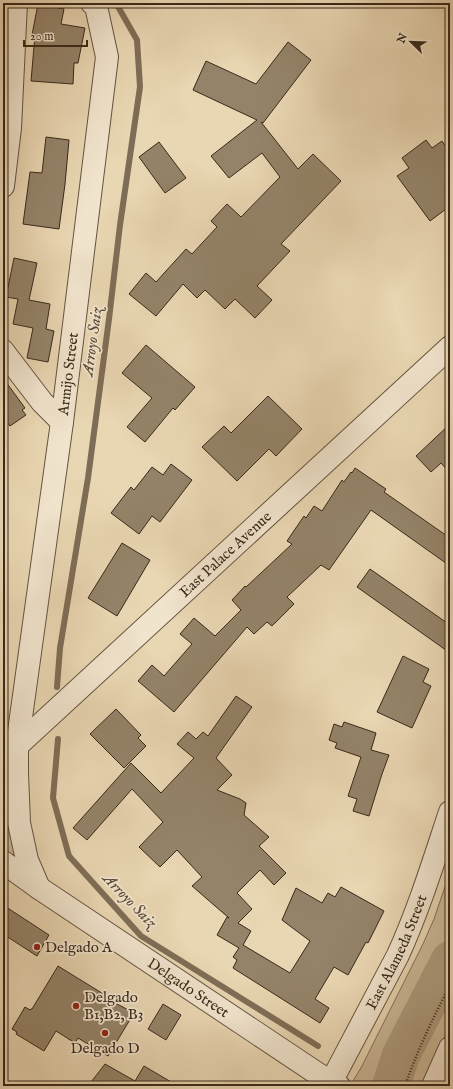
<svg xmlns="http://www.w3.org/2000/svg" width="453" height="1089" font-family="'IM FELL English',serif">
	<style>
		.green { fill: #cbb998; stroke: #827159 }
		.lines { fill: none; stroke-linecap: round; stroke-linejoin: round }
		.stream { stroke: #7e6d56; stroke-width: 6 }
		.river { stroke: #ad9b7e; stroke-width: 38 }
		.building { fill: #948369; stroke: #38291a }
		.minor-casing { stroke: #645440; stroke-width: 24 }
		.path { stroke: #38291a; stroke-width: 2.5; stroke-dasharray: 1 2; stroke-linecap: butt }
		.minor { stroke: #f1e4cd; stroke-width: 22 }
		.poi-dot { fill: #8f2418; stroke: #f1e4cd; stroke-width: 1.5 }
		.labels { text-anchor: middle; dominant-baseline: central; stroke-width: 3.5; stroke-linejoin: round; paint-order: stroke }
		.street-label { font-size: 15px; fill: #38291a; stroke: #f1e4cd }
		.poi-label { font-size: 15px; fill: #38291a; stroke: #f1e4cd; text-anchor: start }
		.water-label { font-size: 16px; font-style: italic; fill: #5b4b38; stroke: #f1e4cd }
	</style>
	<rect width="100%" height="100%" fill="#e9d6b2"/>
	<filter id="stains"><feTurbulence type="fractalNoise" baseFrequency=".005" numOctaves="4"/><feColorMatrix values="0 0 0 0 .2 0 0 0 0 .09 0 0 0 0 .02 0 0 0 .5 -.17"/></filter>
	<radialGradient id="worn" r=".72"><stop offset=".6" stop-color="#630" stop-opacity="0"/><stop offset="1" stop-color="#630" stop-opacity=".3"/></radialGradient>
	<g class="green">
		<polygon points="6,779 16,854 12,855 3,848 3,780"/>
		<polygon points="450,872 450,1022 436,1062 423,1086 350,1086 362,1066 423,944 434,919"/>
	</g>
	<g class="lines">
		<g class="stream">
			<polyline points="57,687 60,648 88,478 109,319 120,225 140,87 137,40 116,3"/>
			<polyline points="58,739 53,798 69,856 141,936 318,1046"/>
		</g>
		<polyline class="river" points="391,1086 401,1055 450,960"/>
	</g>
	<g class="building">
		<polygon points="38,4 64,9 61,24 85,28 78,63 74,63 73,84 31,81 35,35 32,35"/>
		<polygon points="288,42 311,60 263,123 261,122 298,169 313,154 341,181 281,244 290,251 257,286 272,300 255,318 235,299 225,309 205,290 197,298 183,284 156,316 129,294 146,273 156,282 186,249 192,254 217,227 211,221 227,204 241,217 280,177 262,153 229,178 211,156 257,120 193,90 206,61 256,84"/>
		<polygon points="46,137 69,140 65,184 59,229 23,224 30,172 42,173"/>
		<polygon points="426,140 432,148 442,141 450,153 450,206 430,221 397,176 409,168 402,158"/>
		<polygon points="159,142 186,178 165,193 139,157"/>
		<polygon points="14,258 37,263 29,300 50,304 46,329 54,331 48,362 27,358 33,328 13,324 18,299 6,297"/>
		<polygon points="146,345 195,387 175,410 173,408 145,442 127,427 152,398 122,373"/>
		<polygon points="3,378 25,408 22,410 26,415 10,426 7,422 3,425"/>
		<polygon points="268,396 302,429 276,456 269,449 237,481 202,447 224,426 231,433"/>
		<polygon points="450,424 450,473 441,463 431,472 416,456"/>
		<polygon points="171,464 192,480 160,522 152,516 139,534 111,513 131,487 134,490 152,467 163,475"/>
		<polygon points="355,468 386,489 384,492 450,538 450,566 371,510 329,570 321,565 287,597 294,604 272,626 267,622 254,634 247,627 174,712 138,681 152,665 164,676 192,644 180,634 194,618 215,636 241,610 232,600 245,586 246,587 292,544 287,541 304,516 306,518 314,506 322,511 342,480 344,482 351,472 352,473"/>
		<polygon points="122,543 150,560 117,616 88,598"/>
		<polygon points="370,569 450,625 450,653 357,587"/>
		<polygon points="403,656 429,669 423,682 431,686 412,728 377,712"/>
		<polygon points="236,696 252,707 216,758 232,775 217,790 240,799 246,803 244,815 269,837 259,846 286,873 274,885 260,870 237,893 252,909 238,923 251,931 243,945 290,973 310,941 282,920 296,888 322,903 328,893 335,897 341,887 384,911 368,943 366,942 348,975 334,967 315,999 329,1008 320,1023 233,968 237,960 233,957 239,948 217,935 227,917 229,918 192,886 202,877 177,850 160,867 139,847 163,822 132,789 87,840 73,828 131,763 161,793 194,758 177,744 188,732 196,739 203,732 208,736"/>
		<polygon points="116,709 141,735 138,738 146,746 124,768 90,734"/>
		<polygon points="344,722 376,733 371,750 389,755 382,774 369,816 353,811 357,799 348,796 361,757 335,748 337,743 329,740 334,724 342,727"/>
		<polygon points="3,905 49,935 37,956 3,934"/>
		<polygon points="58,966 105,995 104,997 134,1013 108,1056 78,1038 75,1043 56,1031 44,1051 16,1034 17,1032 12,1029 25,1007 30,1010 31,1009 32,1009"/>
		<polygon points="163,1004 181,1015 166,1040 148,1029"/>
		<polygon points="105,1064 135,1081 144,1066 178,1086 88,1086"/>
	</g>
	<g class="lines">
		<defs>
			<g id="minor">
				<polyline points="3,186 10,128 16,3"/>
				<polyline points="3,351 42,402 62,422"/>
				<path id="s1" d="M14,751L17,746L450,347"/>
				<path id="s2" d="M3,862L39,888L330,1082L339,1086"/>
				<path id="s3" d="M39,888L27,860L19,823L17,773V746L62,422L107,57L96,6L92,3"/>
				<path id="s4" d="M329,1086L398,955C419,909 434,860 450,812"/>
				<polyline points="433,1086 450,1048"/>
			</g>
		</defs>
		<use href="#minor" class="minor-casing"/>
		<path class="path" d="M405,1086C417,1051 433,1018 450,985"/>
		<use href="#minor" class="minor"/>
	</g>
	<g class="poi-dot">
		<circle cx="37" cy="947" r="4"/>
		<circle cx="76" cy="1006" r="4"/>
		<circle cx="105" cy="1033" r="4"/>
	</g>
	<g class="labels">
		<g class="street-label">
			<text stroke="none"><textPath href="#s3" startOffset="521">Armijo Street</textPath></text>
			<text stroke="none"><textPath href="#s1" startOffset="289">East Palace Avenue</textPath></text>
			<text stroke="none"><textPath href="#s4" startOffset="150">East Alameda Street</textPath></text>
			<text stroke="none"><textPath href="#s2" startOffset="224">Delgado Street</textPath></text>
		</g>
		<g class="poi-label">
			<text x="45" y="947">Delgado A</text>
			<text x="84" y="997">Delgado<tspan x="84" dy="17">B1,B2, B3</tspan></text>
			<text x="105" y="1048" text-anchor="middle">Delgado D</text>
		</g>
		<g class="water-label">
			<text transform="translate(93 342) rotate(-82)">Arroyo Saiz</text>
			<text transform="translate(129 901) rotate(46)">Arroyo Saiz</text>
		</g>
	</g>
	<rect width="453" height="1089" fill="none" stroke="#e9d6b2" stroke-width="16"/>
	<rect x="4" y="4" width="445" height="1081" fill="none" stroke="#38291a" stroke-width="2"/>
	<rect x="8" y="8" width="437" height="1073" fill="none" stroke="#38291a"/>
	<g transform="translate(411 42) rotate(293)" stroke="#f1e4cd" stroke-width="3" paint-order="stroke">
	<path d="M0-3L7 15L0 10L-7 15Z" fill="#38291a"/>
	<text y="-6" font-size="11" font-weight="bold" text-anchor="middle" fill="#38291a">N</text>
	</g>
	<path d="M24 40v6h63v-6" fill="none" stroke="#38291a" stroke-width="2"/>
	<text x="30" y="40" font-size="12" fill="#38291a" stroke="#f1e4cd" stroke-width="3" paint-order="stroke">20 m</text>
	<rect width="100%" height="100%" filter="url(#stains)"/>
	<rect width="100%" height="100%" fill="url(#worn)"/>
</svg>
